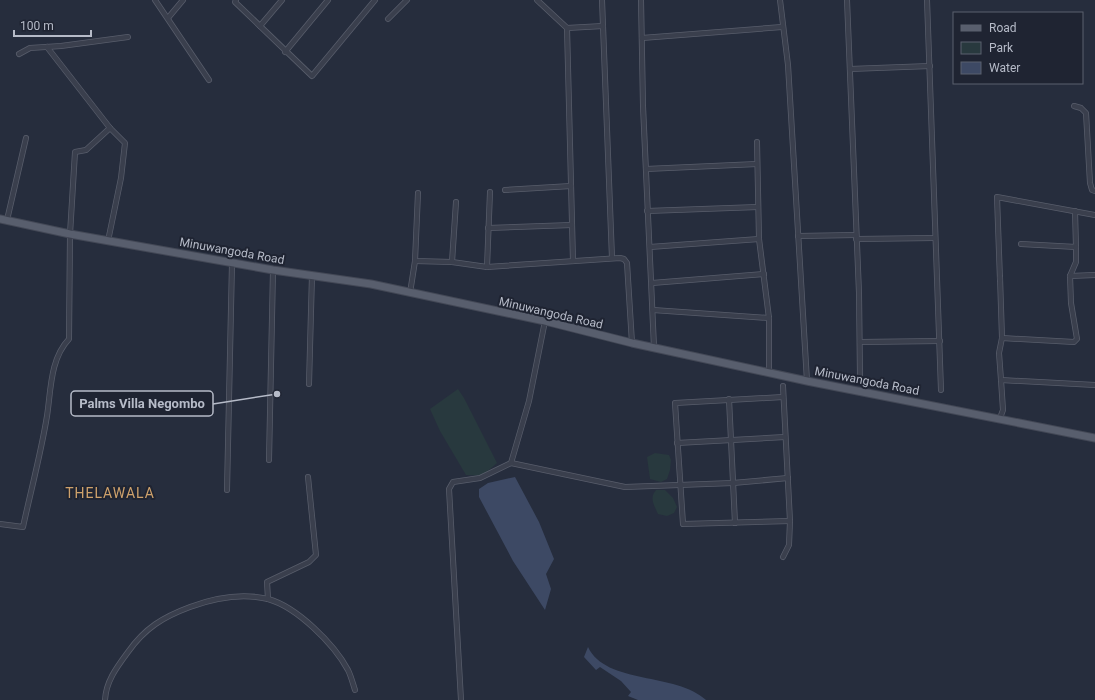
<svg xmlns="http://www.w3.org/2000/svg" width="1095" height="700" font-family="Roboto,sans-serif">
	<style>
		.green { fill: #28393e }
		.water { fill: #3d4964 }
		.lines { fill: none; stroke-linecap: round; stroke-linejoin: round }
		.minor-casing { stroke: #585d6b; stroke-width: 6 }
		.primary-casing { stroke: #434856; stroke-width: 9 }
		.minor { stroke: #3a3f4d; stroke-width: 4.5 }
		.primary { stroke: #585e6d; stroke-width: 7 }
		.labels { text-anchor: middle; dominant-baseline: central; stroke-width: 4; stroke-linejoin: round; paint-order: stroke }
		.street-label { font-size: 12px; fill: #b6bbc8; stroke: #1f2432 }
		.quarter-label { font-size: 14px; letter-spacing: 1px; fill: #cea16b; stroke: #1f2432 }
		.leader { fill: none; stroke: #b6bbc8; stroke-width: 1.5 }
		.callout-dot { fill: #b6bbc8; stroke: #1f2432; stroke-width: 1.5 }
		.callout { fill: #1f2432; stroke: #b6bbc8; stroke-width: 1.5 }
		.callout-label { font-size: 13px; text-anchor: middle; font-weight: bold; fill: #b6bbc8 }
	</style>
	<rect width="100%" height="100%" fill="#262d3d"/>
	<g class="green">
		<polygon points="458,389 464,398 497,463 482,476 466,475 440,431 430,409"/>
		<polygon points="655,453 669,455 671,460 670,470 667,479 661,482 650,479 647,457"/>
		<path d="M656,490H665L673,498L677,507L674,513L667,516L658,514C654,505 649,498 656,490Z"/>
	</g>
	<g class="water">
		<polygon points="515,477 539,522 554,559 546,574 551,589 545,610 513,561 479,497 479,489 488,483"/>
		<path d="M588,647C606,685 676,672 706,700H638L628,696L631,692L621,681L600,667L596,670L584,657Z"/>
	</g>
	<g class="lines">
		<defs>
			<g id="minor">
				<polyline points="155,0 209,80"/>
				<polyline points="236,0 235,2 312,76 375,0"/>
				<polyline points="537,0 567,28 573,261"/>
				<polyline points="602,0 612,258"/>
				<polyline points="641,0 643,106 654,347"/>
				<polyline points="780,0 788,65 807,381"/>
				<polyline points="847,0 859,293 860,377"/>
				<polyline points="927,0 941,390"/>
				<polyline points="168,18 183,0"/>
				<polyline points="388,19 407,0"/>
				<polyline points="260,26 282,0"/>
				<polyline points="567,28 603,26"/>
				<polyline points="642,38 782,27"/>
				<polyline points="47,47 110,128 125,143 121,178 108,241"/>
				<polyline points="285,52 328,0"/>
				<polyline points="19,54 30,48 61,46 128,37"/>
				<polyline points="850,69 930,66"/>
				<polyline points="1074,106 1081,108 1086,113 1090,183 1092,190 1095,191"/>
				<polyline points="757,142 759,239 769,318 769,373"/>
				<polyline points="646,169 757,164"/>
				<polyline points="505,190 571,186"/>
				<polyline points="418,193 415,261 452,262 487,267 620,258 624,259 627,263 632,343"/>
				<polyline points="647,211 758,207"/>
				<polyline points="7,220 26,138"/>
				<polyline points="488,228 572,225"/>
				<polyline points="798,236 856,235"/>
				<polyline points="856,239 935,238"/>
				<polyline points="1021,244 1076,247 1075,211"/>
				<polyline points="650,247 759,239"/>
				<polyline points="452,262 456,202"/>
				<polyline points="487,267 490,192"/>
				<polyline points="1070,276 1076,262 1076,247"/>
				<polyline points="1000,277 1002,338 1074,342 1077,339 1071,303 1070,276 1095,275"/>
				<polyline points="1000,280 997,197 1095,215"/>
				<polyline points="652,283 764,274"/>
				<polyline points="410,293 415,261"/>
				<polyline points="653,310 769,318"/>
				<polyline points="1002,338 999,353 1001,380 1095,385"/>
				<polyline points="860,342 940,341"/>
				<polyline points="309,384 312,275"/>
				<polyline points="783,386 790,521 789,545 783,557"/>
				<polyline points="783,397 675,403 683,524 790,521"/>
				<polyline points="729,399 735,523"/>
				<polyline points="1000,418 1003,410 1001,380"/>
				<polyline points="677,443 785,437"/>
				<polyline points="269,460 273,270"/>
				<polyline points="511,463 625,487 733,483 788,478"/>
				<polyline points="227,490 232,263"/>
				<path d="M0,524L23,527C31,490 41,453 47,416C51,390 50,359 69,339L70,234L75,152L86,150L110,128"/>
				<polyline points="268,599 267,582 309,562 316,555 308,477"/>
				<path d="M105,700C106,681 117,667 128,652C145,628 163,617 190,607C214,598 243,593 268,599C297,607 334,644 348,670C351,676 353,684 355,690"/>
				<polyline points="461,700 449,489 453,482 480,478 511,463 529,401 545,321"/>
			</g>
			<polyline id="primary" points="0,219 70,234 273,270 371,284 545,321 632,343 807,381 1095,438"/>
		</defs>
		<use href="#minor" class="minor-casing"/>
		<use href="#primary" class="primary-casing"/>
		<use href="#minor" class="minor"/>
		<use href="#primary" class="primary"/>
	</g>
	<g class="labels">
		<g class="street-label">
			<text transform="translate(232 251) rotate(10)">Minuwangoda Road</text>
			<text transform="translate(551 313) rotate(13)">Minuwangoda Road</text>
			<text transform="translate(867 381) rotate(11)">Minuwangoda Road</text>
		</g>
		<g class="quarter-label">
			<text x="110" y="493">THELAWALA</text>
		</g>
	</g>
	<path class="leader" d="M277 394L213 404"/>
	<circle class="callout-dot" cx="277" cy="394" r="4"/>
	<rect class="callout" x="71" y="391" width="142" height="25" rx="4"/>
	<g class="callout-label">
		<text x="142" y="408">Palms Villa Negombo</text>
	</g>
	<rect x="953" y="12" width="130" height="72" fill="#1f2432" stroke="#5b606e"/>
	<rect x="961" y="25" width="20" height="6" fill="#585e6d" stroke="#5b606e"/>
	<text x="989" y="32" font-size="12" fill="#b6bbc8">Road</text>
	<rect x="961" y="42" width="20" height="12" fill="#28393e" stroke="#5b606e"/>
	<text x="989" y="52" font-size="12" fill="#b6bbc8">Park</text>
	<rect x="961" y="62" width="20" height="12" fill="#3d4964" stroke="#5b606e"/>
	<text x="989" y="72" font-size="12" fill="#b6bbc8">Water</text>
	<path d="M14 30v6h77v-6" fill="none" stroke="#b6bbc8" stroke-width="2"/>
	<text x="20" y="30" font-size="12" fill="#b6bbc8" stroke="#1f2432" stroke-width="3" paint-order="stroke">100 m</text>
</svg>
